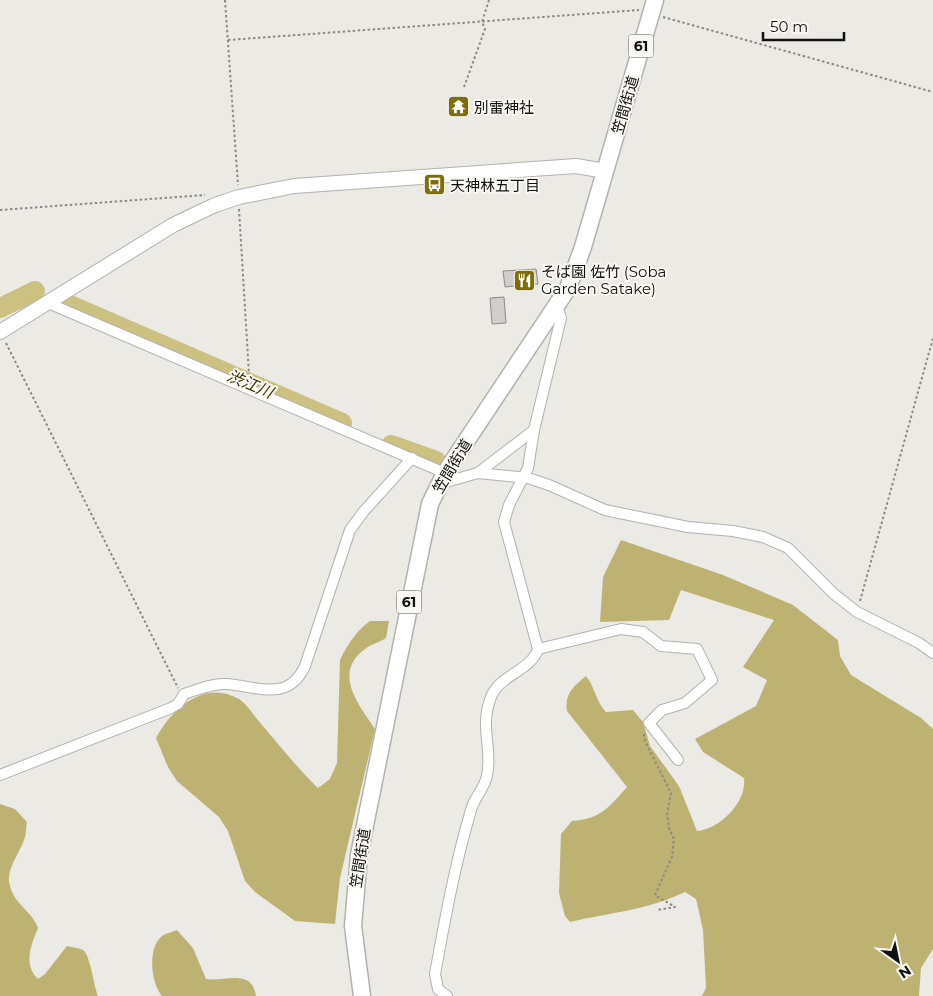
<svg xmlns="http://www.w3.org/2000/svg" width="933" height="996" font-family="Montserrat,'Noto Sans JP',sans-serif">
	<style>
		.forest { fill: #beb273 }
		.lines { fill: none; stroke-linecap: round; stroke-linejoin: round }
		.river { stroke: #cdc181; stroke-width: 20 }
		.building { fill: #cfceca; stroke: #8e8d89 }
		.minor-casing { stroke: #b3b2ae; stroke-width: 12 }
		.tertiary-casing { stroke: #b3b2ae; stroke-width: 16 }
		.primary-casing { stroke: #b3b2ae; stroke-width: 19 }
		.path { stroke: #8b8a87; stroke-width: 2; stroke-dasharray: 2.5 2.5; stroke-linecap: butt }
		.minor { stroke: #fff; stroke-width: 10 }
		.tertiary { stroke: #fff; stroke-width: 14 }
		.primary { stroke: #fff; stroke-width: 16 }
		.labels { text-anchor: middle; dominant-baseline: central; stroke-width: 4; stroke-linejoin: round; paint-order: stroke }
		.shield { fill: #f8f7f2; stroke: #565653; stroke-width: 1 }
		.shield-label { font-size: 14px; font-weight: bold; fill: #11110f }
		.street-label { font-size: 15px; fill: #11110f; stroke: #f8f7f2 }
		.poi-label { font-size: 15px; fill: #11110f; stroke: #f8f7f2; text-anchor: start }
		.water-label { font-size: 16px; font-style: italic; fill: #3b3200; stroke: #f8f7f2 }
	</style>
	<rect width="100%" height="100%" fill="#ebeae5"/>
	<g class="forest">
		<path d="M621,540L723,575L793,605L838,640L840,656L851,675L921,718L933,729V949L921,968L919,996H702L706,988L703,930L696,899L685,892C645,911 612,912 570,922L565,916L559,893L561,834L572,821C601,819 609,807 627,787L567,711C564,694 574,686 586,676C595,687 596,702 606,712L633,710L643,722L650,746L679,786L697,831C720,829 747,802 744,778L703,752L695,739L756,706L767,680L743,667L774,620L681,590L669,620L600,622L603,577Z"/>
		<path d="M370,621H389L386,638C380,642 371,644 365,649C332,673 359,705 375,729L340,878L335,924L295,921L255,892L245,881L228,831L219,817L177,781L168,767L156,738C172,708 205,679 239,699C246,703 252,713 257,719C277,742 296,767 318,788L330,779L337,763L340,660C347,645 356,631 370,621Z"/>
		<path d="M0,804L15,809L27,822C26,827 26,833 25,837C21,852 5,869 10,886C14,904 33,912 38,928C31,945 23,964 38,979L45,974L67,946C71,947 79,948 83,950C90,954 94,986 98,996H0Z"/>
		<path d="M177,930L193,948L206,979C225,982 252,968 256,996H162C151,983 147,948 162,936C166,933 173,932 177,930Z"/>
	</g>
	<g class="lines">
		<g class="river">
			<polyline points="65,303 342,423"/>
			<polyline points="0,308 35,291"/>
			<polyline points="391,445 436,461"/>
		</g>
	</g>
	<g class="building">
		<polygon points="536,269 538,284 505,287 503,271"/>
		<polygon points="504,297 506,323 492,324 490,298"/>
	</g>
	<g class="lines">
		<defs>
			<g id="minor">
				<polyline points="48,303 445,473"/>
				<polyline points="478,473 534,430"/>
				<polyline points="439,484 478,473 528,478 549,485 605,510 688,527 733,531 763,537 788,548 834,594 857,612 919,643 933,653"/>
				<polyline points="538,649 621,629 643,632 661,646 697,649 712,680 685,703 662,710 649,723 678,760"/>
				<path d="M0,775L171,708L178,704L184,694C197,690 212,683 226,684C257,686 288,703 305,666L350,530L364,511L412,458"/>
				<path d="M447,996L438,989L435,974C445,919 455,864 471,810C474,798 484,789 487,776C493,748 479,728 491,697C499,675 531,671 538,649L504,522L509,505L528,468L534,430L561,318L557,307"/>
			</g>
			<polyline id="tertiary" points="0,332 173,225 215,205 239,197 294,186 576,166 605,171"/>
			<polyline id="primary" points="362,996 353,926 359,855 430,504 445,473 568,288 583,247 655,0"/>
		</defs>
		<use href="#minor" class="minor-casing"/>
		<use href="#tertiary" class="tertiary-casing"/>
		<use href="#primary" class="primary-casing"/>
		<g class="path">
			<polyline points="225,0 238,185"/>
			<polyline points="663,17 933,92"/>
			<polyline points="228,40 639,10"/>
			<polyline points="464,87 485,29 482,22 489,0"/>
			<polyline points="239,209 249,374"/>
			<polyline points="0,210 205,195"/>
			<polyline points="6,343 178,688"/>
			<polyline points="860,601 933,338"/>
			<polyline points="644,734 645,741 671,793 667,815 669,828 674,839 672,857 655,895 675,907 657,910"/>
		</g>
		<use href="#minor" class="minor"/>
		<use href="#tertiary" class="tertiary"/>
		<use href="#primary" class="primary"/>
	</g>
	<defs>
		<symbol id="temple-square" viewBox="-11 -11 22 22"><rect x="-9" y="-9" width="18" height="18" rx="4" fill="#7e6e0a" stroke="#f8f7f2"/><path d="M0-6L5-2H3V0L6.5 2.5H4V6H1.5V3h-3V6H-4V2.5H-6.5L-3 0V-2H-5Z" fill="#fff"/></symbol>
		<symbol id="bus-square" viewBox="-11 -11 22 22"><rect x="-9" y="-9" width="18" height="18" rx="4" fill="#7e6e0a" stroke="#f8f7f2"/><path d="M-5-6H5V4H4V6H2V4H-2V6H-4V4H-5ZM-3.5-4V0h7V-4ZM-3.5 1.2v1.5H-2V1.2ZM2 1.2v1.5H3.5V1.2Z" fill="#fff"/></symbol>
		<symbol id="restaurant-square" viewBox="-11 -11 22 22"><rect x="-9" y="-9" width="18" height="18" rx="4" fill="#7e6e0a" stroke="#f8f7f2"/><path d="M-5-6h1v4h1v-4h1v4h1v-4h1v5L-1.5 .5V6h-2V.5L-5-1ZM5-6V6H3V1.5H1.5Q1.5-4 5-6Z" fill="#fff"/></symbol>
	</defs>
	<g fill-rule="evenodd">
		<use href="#temple-square" x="446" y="94" width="25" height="25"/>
		<use href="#bus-square" x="422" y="172" width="25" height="25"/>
		<use href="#restaurant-square" x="512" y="268" width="25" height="25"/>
	</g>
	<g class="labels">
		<g class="shield">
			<rect x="628.5" y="34.5" width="25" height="23" rx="4"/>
			<rect x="396.5" y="590.5" width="25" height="23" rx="4"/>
		</g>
		<g class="shield-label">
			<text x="641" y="46">61</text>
			<text x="409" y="602">61</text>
		</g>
		<g class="street-label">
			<text transform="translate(625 105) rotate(-74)">笠間街道</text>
			<text transform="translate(452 466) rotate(-59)">笠間街道</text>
			<text transform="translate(360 858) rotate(-81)">笠間街道</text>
		</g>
		<g class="poi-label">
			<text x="474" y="107">別雷神社</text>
			<text x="450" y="185">天神林五丁目</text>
			<text x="541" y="271">そば園 佐竹 (Soba<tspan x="541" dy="17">Garden Satake)</tspan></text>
		</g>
		<g class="water-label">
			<text transform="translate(250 384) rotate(23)">渋江川</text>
		</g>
	</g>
	<g transform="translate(898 961) rotate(147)" stroke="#f8f7f2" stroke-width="4" paint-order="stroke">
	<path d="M0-4L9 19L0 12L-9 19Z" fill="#11110f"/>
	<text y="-8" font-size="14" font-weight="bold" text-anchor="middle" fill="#11110f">N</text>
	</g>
	<path d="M763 32v8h81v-8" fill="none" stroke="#11110f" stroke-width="2.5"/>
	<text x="770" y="32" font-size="15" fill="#11110f" stroke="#f8f7f2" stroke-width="4" paint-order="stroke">50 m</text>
</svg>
